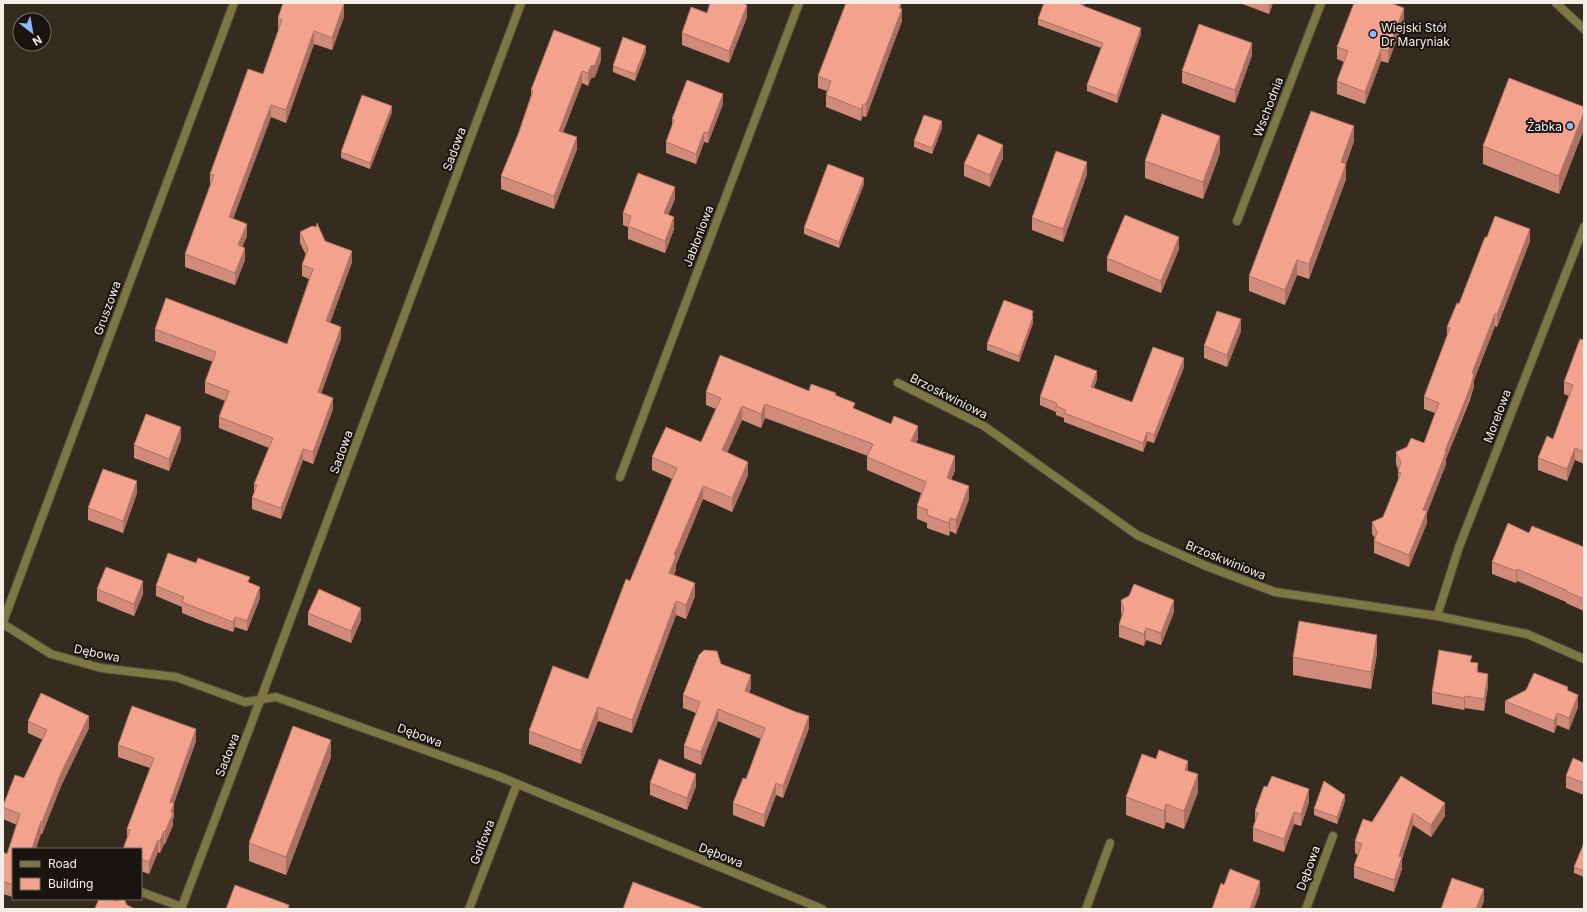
<svg xmlns="http://www.w3.org/2000/svg" width="1587" height="912" font-family="Inter,sans-serif">
	<style>
		.lines { fill: none; stroke-linecap: round; stroke-linejoin: round }
		.lane-casing { stroke: #50463b; stroke-width: 10 }
		.street-casing { stroke: #50463b; stroke-width: 10 }
		.lane { stroke: #7c7743; stroke-width: 8 }
		.street { stroke: #7c7743; stroke-width: 8 }
		.wall { fill: #d18b7a }
		.shaded-wall { fill: #aa7163 }
		.building { fill: #f3a28e; stroke: #aa7163 }
		.poi-dot { fill: #8abafc; stroke: #19140f; stroke-width: 1.5 }
		.labels { text-anchor: middle; dominant-baseline: central; stroke-width: 4; stroke-linejoin: round; paint-order: stroke }
		.poi-label { font-size: 12px; fill: #f5eee7; stroke: #19140f; text-anchor: start }
		.street-label { font-size: 12px; fill: #f5eee7; stroke: #19140f }
	</style>
	<rect width="100%" height="100%" fill="#352b1f"/>
	<g class="lines">
		<defs>
			<g id="lane">
				<polyline points="141,892 182,907"/>
				<polyline points="469,909 517,784"/>
				<polyline points="1086,909 1110,843"/>
			</g>
			<g id="street">
				<polyline points="1556,3 1584,29"/>
				<polyline points="1237,221 1321,3"/>
				<polyline points="898,383 984,426 1137,535 1206,566 1275,592 1437,616 1527,634 1584,659"/>
				<polyline points="620,477 799,3"/>
				<polyline points="1437,616 1459,547 1584,227"/>
				<polyline points="3,622 234,3"/>
				<polyline points="3,624 51,654 101,668 176,677 245,702 276,697 498,776 822,909"/>
				<polyline points="181,909 261,698 521,3"/>
				<polyline points="1306,909 1333,836"/>
			</g>
		</defs>
		<use href="#lane" class="lane-casing"/>
		<use href="#street" class="street-casing"/>
		<use href="#lane" class="lane"/>
		<use href="#street" class="street"/>
	</g>
	<g class="wall">
		<polygon points="1085,3 1083,6 1141,34 1117,103 1087,91 1087,85 1101,48 1038,25 1038,19"/>
		<polygon points="1240,3 1273,3 1269,14"/>
		<polygon points="860,4 901,9 902,21 866,117 863,116 861,121 826,107 826,95 827,91 818,88 818,76"/>
		<polygon points="707,13 747,17 729,63 682,45 682,33"/>
		<polygon points="344,17 332,50 314,44 286,123 271,117 233,219 247,236 242,247 245,260 235,285 185,267 185,254 210,186 210,174 263,74 278,31 278,18"/>
		<polygon points="1404,20 1388,63 1381,61 1365,104 1337,94 1337,81 1344,62 1337,59 1337,47"/>
		<polygon points="646,52 635,81 613,72 613,66"/>
		<polygon points="1252,55 1235,103 1182,83 1182,71"/>
		<polygon points="601,60 595,77 591,78 588,86 582,83 563,132 577,149 554,209 501,189 501,176 519,132 531,95 531,90"/>
		<polygon points="723,104 708,143 704,142 696,164 666,153 666,142 672,126 672,119"/>
		<polygon points="1584,107 1584,129 1559,194 1483,164 1483,146"/>
		<polygon points="392,112 370,169 341,158 341,152"/>
		<polygon points="942,128 932,154 914,147 914,141"/>
		<polygon points="1354,141 1346,164 1346,179 1309,279 1297,275 1285,305 1249,291 1249,276"/>
		<polygon points="1220,153 1203,199 1145,178 1145,161"/>
		<polygon points="1003,158 990,187 964,176 964,164"/>
		<polygon points="1087,174 1063,242 1032,230 1032,218"/>
		<polygon points="864,184 839,248 804,234 804,228"/>
		<polygon points="675,199 668,215 674,229 665,253 628,239 628,227 623,225 623,213"/>
		<polygon points="300,232 325,241 352,262 330,323 341,338 321,393 333,409 313,464 303,460 281,519 252,509 252,498 254,494 254,484 269,448 219,428 219,417 225,401 205,393 205,382 213,362 155,341 155,329 287,344 309,279 302,276 302,265 306,255 300,243"/>
		<polygon points="1487,237 1530,241 1497,327 1495,326 1474,380 1474,386 1470,400 1446,459 1446,464 1427,513 1427,523 1409,567 1374,553 1374,541 1375,538 1372,534 1372,522 1383,517 1398,482 1398,469 1396,464 1396,452 1424,443 1435,413 1424,409 1424,397 1447,335 1447,327 1459,304"/>
		<polygon points="1179,249 1161,293 1107,271 1107,258"/>
		<polygon points="1033,317 1033,323 1019,362 987,350 987,344"/>
		<polygon points="1241,331 1227,367 1204,358 1204,346"/>
		<polygon points="1584,340 1584,464 1575,460 1567,481 1538,470 1538,458 1553,439 1569,396 1564,394 1564,382"/>
		<polygon points="1184,367 1154,443 1147,441 1143,452 1064,422 1064,418 1056,415 1056,412 1040,405 1040,397 1097,379 1094,388 1132,402"/>
		<polygon points="809,391 836,396 855,409 918,439 916,443 955,470 951,479 969,499 956,534 950,531 949,536 927,528 927,523 917,519 917,506 921,493 867,470 867,457 868,456 765,418 761,428 742,420 727,453 748,475 732,512 703,499 676,565 676,569 674,575 695,596 686,619 676,615 632,733 598,721 581,764 529,744 529,731 588,679 630,581 672,479 652,470 652,457 701,442 716,409 706,405 706,392"/>
		<polygon points="181,439 169,471 134,458 134,445"/>
		<polygon points="137,493 123,533 88,520 88,508"/>
		<polygon points="1529,533 1584,547 1584,611 1566,603 1566,602 1517,581 1516,583 1492,574 1492,562"/>
		<polygon points="250,583 260,598 247,631 235,627 233,632 207,623 182,613 182,607 156,596 156,586"/>
		<polygon points="97,589 143,594 134,616 97,601"/>
		<polygon points="1121,600 1174,612 1161,645 1146,640 1144,646 1119,637 1119,625 1122,615 1121,613"/>
		<polygon points="308,613 361,620 351,643 308,625"/>
		<polygon points="1377,653 1371,689 1293,675 1293,657"/>
		<polygon points="1472,662 1488,686 1484,711 1465,708 1464,710 1432,704 1432,692"/>
		<polygon points="721,664 751,688 749,693 809,728 783,798 776,795 764,827 733,815 733,803 746,779 761,739 718,721 701,765 684,758 684,746 696,713 683,708 683,695"/>
		<polygon points="1568,690 1578,707 1569,730 1557,725 1554,733 1505,713 1505,701"/>
		<polygon points="28,721 89,728 61,786 42,834 41,834 13,849 13,897 3,894 3,852 7,854 17,825 3,819 3,806 24,778 43,740 28,733"/>
		<polygon points="196,741 174,803 174,815 173,820 173,825 165,844 164,844 160,853 158,852 149,874 141,871 141,849 127,837 127,829 150,768 118,757 118,745"/>
		<polygon points="331,757 286,875 249,861 249,843"/>
		<polygon points="1584,763 1584,795 1566,788 1566,776"/>
		<polygon points="1188,771 1198,792 1184,829 1166,822 1164,829 1126,815 1126,797"/>
		<polygon points="1401,776 1445,816 1431,837 1413,825 1402,859 1402,869 1394,892 1354,878 1354,866 1358,855 1355,853 1355,841 1372,822"/>
		<polygon points="650,783 696,786 687,810 650,795"/>
		<polygon points="1345,801 1337,824 1314,815 1314,809"/>
		<polygon points="1309,802 1301,826 1294,824 1284,852 1253,841 1253,828 1255,822 1255,811"/>
		<polygon points="1584,843 1584,877 1574,873 1574,867"/>
	</g>
	<g class="shaded-wall">
		<polygon points="901,3 901,11 902,9 902,21 866,117 866,104"/>
		<polygon points="1082,3 1085,3 1081,12 1081,5"/>
		<polygon points="1269,3 1273,3 1269,14"/>
		<polygon points="344,4 344,17 332,50 332,38"/>
		<polygon points="747,5 747,17 729,63 729,51"/>
		<polygon points="1404,8 1404,20 1388,63 1388,51"/>
		<polygon points="1141,28 1141,34 1117,103 1117,96"/>
		<polygon points="314,31 314,44 286,123 286,110"/>
		<polygon points="1252,43 1252,55 1235,103 1235,90"/>
		<polygon points="646,46 646,52 635,81 635,74"/>
		<polygon points="601,48 601,60 595,77 591,78 588,86 588,73 591,66"/>
		<polygon points="1381,49 1381,61 1365,104 1365,92"/>
		<polygon points="582,71 582,83 559,143 559,131"/>
		<polygon points="723,94 723,104 708,143 708,133"/>
		<polygon points="863,104 863,116 861,121 861,109"/>
		<polygon points="271,105 271,117 229,229 229,217"/>
		<polygon points="392,106 392,112 370,169 370,163"/>
		<polygon points="1584,112 1584,129 1559,194 1559,176"/>
		<polygon points="942,121 942,128 932,154 932,148"/>
		<polygon points="1354,126 1354,141 1341,177 1341,162"/>
		<polygon points="704,132 704,142 696,164 696,154"/>
		<polygon points="1220,136 1220,153 1203,199 1203,182"/>
		<polygon points="577,137 577,149 554,209 554,196"/>
		<polygon points="1003,145 1003,158 990,187 990,175"/>
		<polygon points="1087,162 1087,174 1063,242 1063,229"/>
		<polygon points="1346,164 1346,179 1309,279 1309,264"/>
		<polygon points="864,178 864,184 839,248 839,242"/>
		<polygon points="675,187 675,199 664,225 664,213"/>
		<polygon points="674,217 674,229 665,253 665,241"/>
		<polygon points="247,224 247,236 238,257 238,245"/>
		<polygon points="1530,229 1530,241 1497,327 1497,314"/>
		<polygon points="1179,237 1179,249 1161,293 1161,281"/>
		<polygon points="245,248 245,260 235,285 235,273"/>
		<polygon points="352,251 352,262 326,333 326,321"/>
		<polygon points="1297,260 1297,275 1285,305 1285,290"/>
		<polygon points="1033,311 1033,323 1019,362 1019,356"/>
		<polygon points="1495,314 1495,326 1474,380 1474,386 1446,459 1446,464 1427,513 1427,523 1409,567 1409,555 1423,510 1445,451 1472,373"/>
		<polygon points="1241,319 1241,331 1227,367 1227,355"/>
		<polygon points="341,327 341,338 318,403 318,392"/>
		<polygon points="1184,358 1184,367 1154,443 1154,435"/>
		<polygon points="1097,371 1097,379 1091,396 1091,387"/>
		<polygon points="333,398 333,409 313,464 313,452"/>
		<polygon points="765,404 765,418 761,428 761,414"/>
		<polygon points="742,406 742,420 722,464 722,450"/>
		<polygon points="918,426 918,439 911,455 911,441"/>
		<polygon points="181,427 181,439 169,471 169,459"/>
		<polygon points="1147,432 1147,441 1143,452 1143,443"/>
		<polygon points="1575,448 1575,460 1567,481 1567,469"/>
		<polygon points="303,449 303,460 281,519 281,508"/>
		<polygon points="955,456 955,470 947,491 947,478"/>
		<polygon points="748,462 748,475 732,512 732,498"/>
		<polygon points="137,481 137,493 123,533 123,521"/>
		<polygon points="703,486 703,499 676,565 676,569 669,586 669,573 674,555"/>
		<polygon points="969,486 969,499 956,534 956,520"/>
		<polygon points="950,518 950,531 949,536 949,523"/>
		<polygon points="1517,569 1517,581 1516,583 1516,571"/>
		<polygon points="143,581 143,594 134,616 134,604"/>
		<polygon points="695,583 695,596 686,619 686,605"/>
		<polygon points="260,587 260,598 247,631 247,621"/>
		<polygon points="1174,600 1174,612 1161,645 1161,633"/>
		<polygon points="676,601 676,615 632,733 632,720"/>
		<polygon points="361,608 361,620 351,643 351,631"/>
		<polygon points="235,617 235,627 233,632 233,622"/>
		<polygon points="1146,628 1146,640 1144,646 1144,634"/>
		<polygon points="1377,635 1377,653 1371,689 1371,672"/>
		<polygon points="1488,674 1488,686 1484,711 1484,699"/>
		<polygon points="751,675 751,688 745,703 745,691"/>
		<polygon points="1578,695 1578,707 1569,730 1569,718"/>
		<polygon points="1465,696 1465,708 1464,710 1464,698"/>
		<polygon points="598,707 598,721 581,764 581,751"/>
		<polygon points="718,709 718,721 701,765 701,752"/>
		<polygon points="1557,713 1557,725 1554,733 1554,721"/>
		<polygon points="89,716 89,728 61,786 42,834 42,822 61,773"/>
		<polygon points="809,716 809,728 783,798 783,786"/>
		<polygon points="196,729 196,741 170,814 170,802"/>
		<polygon points="331,740 331,757 286,875 286,857"/>
		<polygon points="1188,761 1188,779 1185,770"/>
		<polygon points="696,774 696,786 687,810 687,798"/>
		<polygon points="1198,774 1198,792 1184,829 1184,811"/>
		<polygon points="776,783 776,795 764,827 764,815"/>
		<polygon points="1309,789 1309,802 1301,826 1301,814"/>
		<polygon points="1345,795 1345,801 1337,824 1337,817"/>
		<polygon points="174,803 174,815 173,820 173,825 165,844 165,832 171,812"/>
		<polygon points="1445,803 1445,816 1431,837 1431,825"/>
		<polygon points="1166,804 1166,822 1164,829 1164,811"/>
		<polygon points="1294,812 1294,824 1284,852 1284,839"/>
		<polygon points="1413,813 1413,825 1402,859 1402,869 1394,892 1394,880 1399,856"/>
		<polygon points="41,821 41,834 36,849 32,849"/>
		<polygon points="164,831 164,844 160,853 160,841"/>
		<polygon points="158,840 158,852 149,874 149,862"/>
		<polygon points="1260,881 1260,893 1254,909 1250,909"/>
		<polygon points="1484,889 1484,901 1481,909 1476,909"/>
	</g>
	<g class="building">
		<polygon points="283,3 339,3 344,4 332,38 314,31 286,110 271,105 229,217 247,224 238,245 245,248 235,273 185,254 214,175 210,174 248,69 263,74 282,20 278,18"/>
		<polygon points="710,3 742,3 747,5 729,51 682,33 691,7 707,13"/>
		<polygon points="846,3 857,3 860,4 860,3 901,3 899,8 902,9 866,104 863,104 861,109 826,95 831,81 818,76"/>
		<polygon points="1044,3 1082,3 1081,5 1141,28 1117,96 1087,85 1103,43 1038,19"/>
		<polygon points="1354,3 1391,3 1404,8 1388,51 1381,49 1365,92 1337,81 1348,51 1337,47"/>
		<polygon points="1199,24 1252,43 1235,90 1182,71"/>
		<polygon points="554,30 601,48 595,65 591,66 588,73 582,71 559,131 577,137 554,196 501,176 519,132 533,91 531,90"/>
		<polygon points="623,37 646,46 635,74 613,66"/>
		<polygon points="1509,78 1584,107 1584,112 1559,176 1483,146"/>
		<polygon points="687,80 723,94 708,133 704,132 696,154 666,142 674,120 672,119"/>
		<polygon points="362,95 392,106 370,163 341,152"/>
		<polygon points="1311,111 1354,126 1341,162 1346,164 1309,264 1297,260 1285,290 1249,276"/>
		<polygon points="1162,114 1220,136 1203,182 1145,161"/>
		<polygon points="924,115 942,121 932,148 914,141"/>
		<polygon points="978,134 1003,145 990,175 964,164"/>
		<polygon points="1056,151 1087,162 1063,229 1032,218"/>
		<polygon points="828,164 864,178 839,242 804,228"/>
		<polygon points="638,173 675,187 664,213 674,217 665,241 628,226 631,216 623,213"/>
		<polygon points="1125,215 1179,237 1161,281 1107,258"/>
		<polygon points="1495,216 1530,229 1497,314 1495,314 1472,373 1474,374 1470,388 1445,451 1446,452 1423,510 1427,511 1409,555 1374,541 1377,532 1372,522 1383,517 1401,473 1398,472 1401,462 1396,452 1407,447 1411,438 1424,443 1439,403 1424,397 1450,328 1447,327 1457,303 1459,304 1485,237 1487,237"/>
		<polygon points="317,223 325,241 352,251 326,321 341,327 318,392 333,398 313,452 303,449 281,508 252,498 257,485 254,484 273,438 219,417 229,391 205,382 216,352 155,329 166,298 287,344 313,269 302,265 308,249 300,232 312,226 316,227"/>
		<polygon points="1004,300 1033,311 1032,316 1033,317 1019,356 987,344"/>
		<polygon points="1217,311 1241,319 1227,355 1204,346"/>
		<polygon points="1580,339 1584,340 1584,452 1575,448 1567,469 1538,458 1547,436 1553,439 1573,385 1564,382"/>
		<polygon points="1153,347 1184,358 1154,435 1147,432 1143,443 1064,413 1066,410 1056,406 1057,403 1040,397 1055,355 1097,371 1091,387 1132,402"/>
		<polygon points="720,355 809,391 811,384 836,393 835,395 855,403 853,408 891,424 894,416 918,426 911,441 955,456 947,478 969,486 956,520 950,518 949,523 927,515 928,510 917,506 926,482 867,457 873,444 765,404 761,414 742,406 722,450 748,462 732,498 703,486 674,555 676,556 669,573 695,583 686,605 676,601 632,720 598,707 581,751 529,731 553,666 588,679 626,579 630,581 677,468 652,457 666,427 701,442 721,398 706,392"/>
		<polygon points="146,414 181,427 169,459 134,445"/>
		<polygon points="103,469 137,481 123,521 88,508"/>
		<polygon points="1508,523 1529,533 1532,526 1584,547 1584,599 1566,591 1566,590 1517,569 1516,571 1492,562"/>
		<polygon points="168,553 196,563 198,558 250,577 248,582 260,587 247,621 235,617 233,622 207,612 182,602 184,597 156,586"/>
		<polygon points="106,567 143,581 134,604 97,589"/>
		<polygon points="1134,584 1174,600 1161,633 1146,628 1144,634 1119,625 1124,609 1121,600 1129,596"/>
		<polygon points="319,589 361,608 351,631 308,613"/>
		<polygon points="1299,621 1377,635 1371,672 1293,657"/>
		<polygon points="704,650 717,651 721,664 751,675 745,691 796,712 809,716 783,786 776,783 764,815 733,803 743,778 746,779 765,728 718,709 701,752 684,746 700,702 683,695 699,655"/>
		<polygon points="1439,650 1472,656 1470,662 1478,663 1477,672 1488,674 1484,699 1465,696 1464,698 1432,692"/>
		<polygon points="1534,673 1568,687 1567,690 1578,695 1569,718 1557,713 1554,721 1505,701 1526,690"/>
		<polygon points="41,693 89,716 61,773 42,822 41,821 32,849 13,849 13,885 3,881 3,852 7,854 20,814 3,807 3,806 15,775 24,778 47,730 28,721"/>
		<polygon points="132,706 196,729 170,802 174,803 171,812 173,813 165,832 164,831 160,841 158,840 149,862 141,859 141,849 123,849 130,830 127,829 154,758 118,745"/>
		<polygon points="293,726 331,740 286,857 249,843"/>
		<polygon points="1159,750 1188,761 1185,770 1198,774 1184,811 1166,804 1164,811 1126,797 1142,754 1156,759"/>
		<polygon points="1573,758 1584,763 1584,783 1566,776"/>
		<polygon points="659,759 696,774 687,798 650,783"/>
		<polygon points="1272,776 1309,789 1301,814 1294,812 1284,839 1253,828 1258,813 1255,811 1264,786 1267,787"/>
		<polygon points="1401,776 1445,803 1431,825 1413,813 1399,856 1402,857 1394,880 1354,866 1362,844 1355,841 1363,819 1372,822"/>
		<polygon points="1324,781 1345,795 1337,817 1314,809"/>
		<polygon points="1584,843 1584,871 1574,867"/>
		<polygon points="1230,869 1260,881 1250,909 1212,909 1221,883 1224,885"/>
		<polygon points="1452,878 1484,889 1476,909 1441,909"/>
		<polygon points="633,882 705,909 623,909"/>
		<polygon points="235,885 289,905 288,909 226,909"/>
		<polygon points="99,899 110,899 116,901 120,899 124,899 127,905 135,909 93,909 95,908"/>
	</g>
	<g class="poi-dot">
		<circle cx="1373" cy="34" r="4"/>
		<circle cx="1570" cy="126" r="4"/>
	</g>
	<g class="labels">
		<g class="poi-label">
			<text x="1381" y="27">Wiejski Stół<tspan x="1381" dy="14">Dr Maryniak</tspan></text>
			<text x="1562" y="126" text-anchor="end">Żabka</text>
		</g>
		<g class="street-label">
			<text transform="translate(1268 107) rotate(-69)">Wschodnia</text>
			<text transform="translate(454 149) rotate(-70)">Sadowa</text>
			<text transform="translate(698 236) rotate(-69)">Jabłoniowa</text>
			<text transform="translate(107 308) rotate(-70)">Gruszowa</text>
			<text transform="translate(949 396) rotate(27)">Brzoskwiniowa</text>
			<text transform="translate(1497 416) rotate(-69)">Morelowa</text>
			<text transform="translate(341 452) rotate(-70)">Sadowa</text>
			<text transform="translate(1226 560) rotate(22)">Brzoskwiniowa</text>
			<text transform="translate(97 653) rotate(12)">Dębowa</text>
			<text transform="translate(420 735) rotate(20)">Dębowa</text>
			<text transform="translate(227 755) rotate(-69)">Sadowa</text>
			<text transform="translate(482 842) rotate(-69)">Golfowa</text>
			<text transform="translate(721 855) rotate(22)">Dębowa</text>
			<text transform="translate(1308 868) rotate(-70)">Dębowa</text>
		</g>
	</g>
	<rect width="1587" height="912" fill="none" stroke="#f5eee7" stroke-width="8"/>
	<rect x="12" y="848" width="130" height="52" fill="#19140f" stroke="#716b65"/>
	<rect x="20" y="861" width="20" height="6" fill="#7c7743" stroke="#716b65"/>
	<text x="48" y="868" font-size="12" fill="#f5eee7">Road</text>
	<rect x="20" y="878" width="20" height="12" fill="#f3a28e" stroke="#716b65"/>
	<text x="48" y="888" font-size="12" fill="#f5eee7">Building</text>
	<g transform="translate(32 32) rotate(149)"><circle r="19" fill="#19140f" stroke="#716b65"/>
	<path d="M0-3L7 15L0 10L-7 15Z" fill="#8abafc"/>
	<text y="-6" font-size="11" font-weight="bold" text-anchor="middle" fill="#f5eee7">N</text>
	</g>
</svg>
